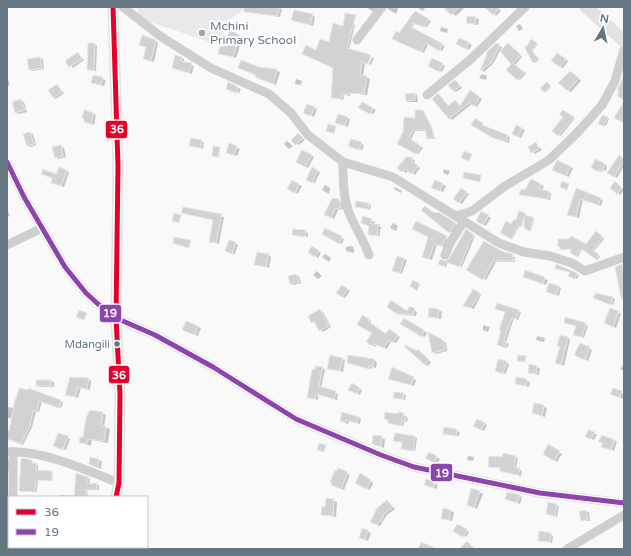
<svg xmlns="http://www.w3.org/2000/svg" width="631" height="556" font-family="'Varela Round',sans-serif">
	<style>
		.built { fill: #e8e9e9 }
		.shadow { fill: #0003 }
		.building { fill: #d0d2d3; stroke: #e8e8e8 }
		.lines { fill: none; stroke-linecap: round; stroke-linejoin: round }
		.minor { stroke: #cecfd0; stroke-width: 9 }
		.major { stroke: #e1e2e2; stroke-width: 11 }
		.highway { stroke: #e1e2e2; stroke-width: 13 }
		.bus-1-casing { stroke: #fff; stroke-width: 8 }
		.bus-2-casing { stroke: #fff; stroke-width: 8 }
		.bus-1 { stroke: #e4002b; stroke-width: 5 }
		.bus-2 { stroke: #8e44ad; stroke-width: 5 }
		.poi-dot { fill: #99a4ac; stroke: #fff; stroke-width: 1.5 }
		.bus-dot { fill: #657683; stroke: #fff; stroke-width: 1.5 }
		.labels { text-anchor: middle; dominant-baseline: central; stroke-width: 4; stroke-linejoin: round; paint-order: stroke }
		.bus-label { font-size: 11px; fill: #657683; stroke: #fff; text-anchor: end }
		.poi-label { font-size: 12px; fill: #657683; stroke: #fff; text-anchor: start }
		.line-badge { stroke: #fff; stroke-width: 1.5 }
		.badge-label { font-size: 11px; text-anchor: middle; font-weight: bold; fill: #fff }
	</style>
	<rect width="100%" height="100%" fill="#f9f9f9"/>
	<polygon class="built" points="138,7 248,7 227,21 219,45 138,18"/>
	<g class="shadow">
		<polygon points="256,7 279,8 282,9 280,17 259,14"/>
		<polygon points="366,7 379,7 375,13"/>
		<polygon points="388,7 397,7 398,10 396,14 388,9"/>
		<polygon points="416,7 426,7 423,11"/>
		<polygon points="444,7 465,7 456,16"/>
		<polygon points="488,7 497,7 501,11 496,16"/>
		<polygon points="415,12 431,21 427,27 414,23 412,29 445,46 442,51 428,44 424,53 396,40"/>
		<polygon points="312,15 315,17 313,26 292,20"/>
		<polygon points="468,17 479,19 478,25 467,23"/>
		<polygon points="353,23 355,25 349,49 365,63 363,76 370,79 367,95 350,93 350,96 344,95 343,100 335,98 332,97 334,68 317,51 329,43 344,27"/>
		<polygon points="520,24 523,29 519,31 516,26"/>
		<polygon points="441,27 448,29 447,33 440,31"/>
		<polygon points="230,32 243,37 236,58 219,53"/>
		<polygon points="460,39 472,45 469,50 460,46"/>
		<polygon points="532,40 538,44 532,52 539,59 535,63 526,47"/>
		<polygon points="156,41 158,43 154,62 147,60 144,58 147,47 140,45"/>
		<polygon points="95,44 97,46 96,71 90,70 88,69"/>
		<polygon points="496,44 502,47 493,64 484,72 482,70 489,53"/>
		<polygon points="510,46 522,57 515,65 526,73 520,80 507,70 512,64"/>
		<polygon points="78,53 84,60 73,68 67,62"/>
		<polygon points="560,55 568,61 563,68 560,67"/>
		<polygon points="372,57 374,58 371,65 369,64"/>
		<polygon points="40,58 43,59 44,69 32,71 30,69"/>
		<polygon points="182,58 184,59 184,62 194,66 192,74 176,69"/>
		<polygon points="433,60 445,66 442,72 430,66"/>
		<polygon points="239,68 271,71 272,69 280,72 276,85"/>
		<polygon points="573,73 581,81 571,92 568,91"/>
		<polygon points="482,74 487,76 486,80 479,78"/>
		<polygon points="7,76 10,85 7,86"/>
		<polygon points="94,76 106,80 104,86 95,84"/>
		<polygon points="296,79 302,81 301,85 295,84"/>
		<polygon points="456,81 462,88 456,92 454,91"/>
		<polygon points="548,83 551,87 546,92 541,88"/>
		<polygon points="229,84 241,89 239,93 230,90"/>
		<polygon points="57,85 64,93 56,99 53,97"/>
		<polygon points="470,91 482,99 477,107 472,104 452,120 450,118 438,95 449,106 455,102 461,106"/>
		<polygon points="415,94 417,95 418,102 409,102 406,101"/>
		<polygon points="21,100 24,102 27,112 19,114 16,113 13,103"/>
		<polygon points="362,103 376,110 373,114 362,109"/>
		<polygon points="314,108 317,109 314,117 307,114"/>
		<polygon points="423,111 433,130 435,139 428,139 426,131 415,131 411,140 423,148 418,154 398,144 404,133"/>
		<polygon points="563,111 575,118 561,136 559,135 564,117"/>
		<polygon points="93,114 96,115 94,125 85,122 85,119"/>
		<polygon points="602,116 609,119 606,126 599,123"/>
		<polygon points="348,118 350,119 348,127 339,124"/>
		<polygon points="476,119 484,127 510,137 509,143 494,138 472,125"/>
		<polygon points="517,126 525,130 521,138 513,134"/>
		<polygon points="30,133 33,134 36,145 31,147 28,146"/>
		<polygon points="298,134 305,140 299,145 296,144"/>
		<polygon points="202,141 204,143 203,149 191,145"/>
		<polygon points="287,141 293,146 289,149 284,144"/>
		<polygon points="361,143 364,145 362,150 352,147"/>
		<polygon points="536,144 542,150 535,154 529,147"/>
		<polygon points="230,145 240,149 237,156 230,154"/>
		<polygon points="61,146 64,148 66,157 58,159 55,157"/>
		<polygon points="220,148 219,157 214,156"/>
		<polygon points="303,151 314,157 308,168 297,162"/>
		<polygon points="406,158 415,160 414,162 420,168 415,175 408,170 406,173 398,168"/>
		<polygon points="596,160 607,166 606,171 603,170 602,172 592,167"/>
		<polygon points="624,160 624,166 617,178 609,173"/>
		<polygon points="558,162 573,168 569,177 556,172"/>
		<polygon points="312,168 320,172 315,183 307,180"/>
		<polygon points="444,169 450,171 448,175 443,173"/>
		<polygon points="66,171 69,172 64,187 55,184"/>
		<polygon points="531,180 544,186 541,191 551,193 550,200 520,194 525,192"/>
		<polygon points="436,181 446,186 443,192 435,189"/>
		<polygon points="292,182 302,186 298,194 289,189"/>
		<polygon points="618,184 624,190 620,195 618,193"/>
		<polygon points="325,185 330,188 329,194 322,190"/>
		<polygon points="395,187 402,191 401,193 394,189"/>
		<polygon points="577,189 603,200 601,206 583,199 579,218 569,215"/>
		<polygon points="464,191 469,194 462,204 455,198"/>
		<polygon points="339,200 342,202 344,209 338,210 334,219 325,214"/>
		<polygon points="368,204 371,205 370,210 356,207"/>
		<polygon points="7,209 10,216 7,217"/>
		<polygon points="423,210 435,213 457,225 452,233"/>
		<polygon points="520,212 526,214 525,217 534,219 531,231 525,228 524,219 522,226 520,225 513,238 501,232 516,222"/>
		<polygon points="182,213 224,217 219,244 210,241 214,220"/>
		<polygon points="482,213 491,218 486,226 477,221"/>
		<polygon points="364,218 375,222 373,225 382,227 380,230 380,236 370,235 370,226 362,223"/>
		<polygon points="416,222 449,239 445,247 437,245 432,260 425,258 429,237"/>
		<polygon points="393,223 398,226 396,231 390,228"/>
		<polygon points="325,229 344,239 342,244 323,234"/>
		<polygon points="305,231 308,233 308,237 293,234"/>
		<polygon points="466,231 475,236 462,267 448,262 446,267 439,264 450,260"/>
		<polygon points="598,233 604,239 594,251 600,256 597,260 584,249 583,251 581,250 578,257 571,253 572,250 562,249 586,245"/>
		<polygon points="191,241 189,248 174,242"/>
		<polygon points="235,243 238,245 235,254 229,253"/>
		<polygon points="352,246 354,248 354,253 346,251 346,247"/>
		<polygon points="315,249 321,253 318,258 309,252"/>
		<polygon points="325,254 331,258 329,262 322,257"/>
		<polygon points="268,255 271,257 269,268 255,264"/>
		<polygon points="506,255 515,257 514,260 516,262 496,262 486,280 467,270"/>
		<polygon points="397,257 407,260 402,274 393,271"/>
		<polygon points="622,265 624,267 624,291"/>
		<polygon points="557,266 579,275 577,279 569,275 571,272 558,269"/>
		<polygon points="317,271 322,276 318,279 313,275"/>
		<polygon points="526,271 548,280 546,285 524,277"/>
		<polygon points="296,275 299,276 301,283 294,285 291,284"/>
		<polygon points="342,286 350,291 345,298 337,293"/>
		<polygon points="558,286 561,288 559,296 547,292"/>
		<polygon points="473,290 481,295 474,309 467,307"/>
		<polygon points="594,298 612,298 615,299 613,305"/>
		<polygon points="497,304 521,312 518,320 514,318 506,342 509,344 507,348 500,346 506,312"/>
		<polygon points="388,306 407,312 410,307 417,312 416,316 401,315"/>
		<polygon points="439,310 442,312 441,319 429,316"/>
		<polygon points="320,311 323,312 331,327 323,332 316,323 312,322"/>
		<polygon points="618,312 621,314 616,328 608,324"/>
		<polygon points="362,317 371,321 370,324 386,335 392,332 400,337 396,343 391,341 387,349 377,344 375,347 367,341 373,332"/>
		<polygon points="566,318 588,326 584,338 577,335 577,326 565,323"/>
		<polygon points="405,319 427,333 425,337 402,324"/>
		<polygon points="187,322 201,328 198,336 186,332"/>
		<polygon points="483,325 490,327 488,332 483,330"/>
		<polygon points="537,336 545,338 544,342 536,340"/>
		<polygon points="568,338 570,340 564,366 559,364 561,347"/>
		<polygon points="443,341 446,343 447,351 436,354 433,352"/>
		<polygon points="580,344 592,350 588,361 578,357"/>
		<polygon points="406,346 420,352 431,362 428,366 425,364"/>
		<polygon points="349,356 374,360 377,362 376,368 372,367 372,369 351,364 348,363"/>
		<polygon points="342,359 345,360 343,372 328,368"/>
		<polygon points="499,360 509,364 506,374 499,372"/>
		<polygon points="623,365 624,365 624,371 620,369"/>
		<polygon points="530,366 540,368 539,375 529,373"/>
		<polygon points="323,368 325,370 321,388 338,394 337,400 318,394 318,400 308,397 315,371"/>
		<polygon points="392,368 416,380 414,386 392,380"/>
		<polygon points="517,378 530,382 529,387 516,383"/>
		<polygon points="89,379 91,381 90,390 81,388 78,398 67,395"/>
		<polygon points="37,381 51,381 54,382 54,387 40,387 37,385"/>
		<polygon points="352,385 362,390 360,395 350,389"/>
		<polygon points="614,389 624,394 623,399 614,395"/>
		<polygon points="29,390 63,402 61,408 42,401 39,412 36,412 32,427 23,445 7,439 7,432 15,430 13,418 7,418 7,407 14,408"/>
		<polygon points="403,394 406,395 405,400 394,398"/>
		<polygon points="535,404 547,408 545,417 533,413"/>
		<polygon points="102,413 106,415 104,427 110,429 108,443 92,440 91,446 80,442"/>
		<polygon points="403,414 408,418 407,422 404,422 403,426 391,424 389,420 385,419"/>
		<polygon points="359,417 361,419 360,424 349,421 348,424 341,421"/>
		<polygon points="484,424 487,425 484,431 477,428"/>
		<polygon points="445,428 460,432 459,436 447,435"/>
		<polygon points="594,433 597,435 594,440 589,438"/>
		<polygon points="67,437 70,439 66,450 57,447"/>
		<polygon points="373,437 385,439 384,448 376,445"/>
		<polygon points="415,437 417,438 415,451 404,450 402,449 403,443 394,440"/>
		<polygon points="614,440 617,442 614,451 605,448 601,443"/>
		<polygon points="549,446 562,454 557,462 544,453"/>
		<polygon points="429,453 440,459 437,464 426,458"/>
		<polygon points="468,456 474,457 473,461 467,460"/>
		<polygon points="516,457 518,458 516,468 522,471 521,476 503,472 501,471 501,468 489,466 503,458"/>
		<polygon points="7,459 9,460 9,471 7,470"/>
		<polygon points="91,459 102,461 101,469 93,466"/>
		<polygon points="32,461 33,464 38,465 38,471 53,473 52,481 38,480 37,492 22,491"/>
		<polygon points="338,470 350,475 344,490 335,487"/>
		<polygon points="361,474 373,483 370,490 356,483"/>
		<polygon points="88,478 90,479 90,485 99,485 99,490 87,490 88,497 61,497 61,495 75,496"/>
		<polygon points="426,480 438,485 436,489 425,485"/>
		<polygon points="472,489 483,494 477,509 471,506"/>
		<polygon points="519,496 522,497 520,504 509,500"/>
		<polygon points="327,499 337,502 336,517 322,514 326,508"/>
		<polygon points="387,501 395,509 387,515 380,526 372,522"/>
		<polygon points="557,505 559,506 557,517 547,514"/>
		<polygon points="444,509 454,512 452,521 442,518"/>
		<polygon points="586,511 589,512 590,521 582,521"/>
		<polygon points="457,525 469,532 466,537 454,531"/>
		<polygon points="7,527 9,528 8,535 7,535"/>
		<polygon points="363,529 371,533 368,541 362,539"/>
		<polygon points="551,534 553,536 552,543 539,540"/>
		<polygon points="467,542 474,548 461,549"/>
		<polygon points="57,547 86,547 83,549 58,549"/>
	</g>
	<g class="building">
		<polygon points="244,7 280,7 277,16 244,12"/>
		<polygon points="443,7 459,7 451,15"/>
		<polygon points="484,7 501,7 493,15"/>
		<polygon points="294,10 313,14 310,25 291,20"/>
		<polygon points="415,11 429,19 424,27 412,23 411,27 443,44 439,51 426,43 421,52 392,39 396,31 399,33"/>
		<polygon points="345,13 356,15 347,48 371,55 368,64 362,62 360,75 367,76 364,94 348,93 348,95 342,94 341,99 331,98 333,68 302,54 306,45 316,50 320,39 329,42 333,23 343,26"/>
		<polygon points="467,16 476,17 475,24 466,23"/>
		<polygon points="230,30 240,35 233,57 218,54 220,46 223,47"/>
		<polygon points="142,35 156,40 151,61 143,59 146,47 139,45"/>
		<polygon points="459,38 469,42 466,49 456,44"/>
		<polygon points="531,39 537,43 532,51 538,58 533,63 524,46 527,46"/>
		<polygon points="88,43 95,43 94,70 87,70"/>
		<polygon points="496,43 500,45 491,63 480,71 487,54 486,53"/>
		<polygon points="508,43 521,55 513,63 524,72 517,80 506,70 511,64 500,51"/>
		<polygon points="78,52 82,59 69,67 65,61"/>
		<polygon points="557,53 566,59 560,67 551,61"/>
		<polygon points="175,55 182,57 181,61 192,63 189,73 172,68"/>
		<polygon points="40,57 42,68 29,70 27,59"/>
		<polygon points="432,58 443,63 439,72 428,66"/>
		<polygon points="241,60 259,67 277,69 273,84 255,77 256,75 238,68"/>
		<polygon points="570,71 579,78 568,91 558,83"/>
		<polygon points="93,75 103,77 101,85 91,83"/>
		<polygon points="624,75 624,100 617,96 619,91 617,90"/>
		<polygon points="455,80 460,86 453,91 448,85"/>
		<polygon points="228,82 238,87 236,93 226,89"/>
		<polygon points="547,82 551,86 544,92 540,88"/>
		<polygon points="57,84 62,92 53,98 48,90"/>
		<polygon points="470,90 480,97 474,106 469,103 449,119 432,99 438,93 448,106 455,100 460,106"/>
		<polygon points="415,93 415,100 406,101 405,94"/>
		<polygon points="21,99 25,110 15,113 12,102"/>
		<polygon points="624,101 624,123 614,118"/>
		<polygon points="362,102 373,108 370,114 358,108"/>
		<polygon points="307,104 315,107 311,116 303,113"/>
		<polygon points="84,110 94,113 91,124 84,122 84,119 82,118"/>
		<polygon points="415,110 423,110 432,128 434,138 427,139 425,130 413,130 409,138 421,146 416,154 397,144 403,132 404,117 415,118"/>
		<polygon points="563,110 574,117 558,136 552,131 563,117 559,114"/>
		<polygon points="338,114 348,117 345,126 335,123"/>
		<polygon points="602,115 608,117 604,126 598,124"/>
		<polygon points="475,118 483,123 482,125 508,135 506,142 491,137 471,125"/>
		<polygon points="328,124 336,126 334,134 326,131"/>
		<polygon points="516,125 522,128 518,137 512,134"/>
		<polygon points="30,132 34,144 27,146 23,134"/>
		<polygon points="298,133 303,138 295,145 291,140"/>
		<polygon points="191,138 202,140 201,148 189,146"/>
		<polygon points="351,139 362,142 359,150 348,146"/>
		<polygon points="536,142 539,149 531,153 528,147"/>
		<polygon points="229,143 237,146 234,155 226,153"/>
		<polygon points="61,145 63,156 55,158 52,147"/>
		<polygon points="213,146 220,147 218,157 212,156"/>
		<polygon points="302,150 312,155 305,167 296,162"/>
		<polygon points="464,151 472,154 469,161 461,158"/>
		<polygon points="619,155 624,159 624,161 614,177 607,173"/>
		<polygon points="406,157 413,157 411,160 418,166 411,174 405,169 402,172 397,168"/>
		<polygon points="595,159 604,163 603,171 600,169 599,172 591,168"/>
		<polygon points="557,160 570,166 566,176 552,170"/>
		<polygon points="59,167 67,170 61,186 51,183 52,178 41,174 43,169 56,174"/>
		<polygon points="312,167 318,170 312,183 306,180"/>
		<polygon points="464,172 481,175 480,182 463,178"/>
		<polygon points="531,179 541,184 539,189 549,191 548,199 519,195 521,189 525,190"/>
		<polygon points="292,180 299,184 295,193 287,189"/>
		<polygon points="435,180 443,183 440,191 431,188"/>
		<polygon points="562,181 569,184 567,190 560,187"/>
		<polygon points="615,181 622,188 617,194 610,188"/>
		<polygon points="461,188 467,192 459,203 453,199"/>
		<polygon points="576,188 601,198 598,205 580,199 576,217 567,215"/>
		<polygon points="332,198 339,199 341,208 335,209 331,218 324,215"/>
		<polygon points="356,201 369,203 368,209 355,207"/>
		<polygon points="425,206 434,213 435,212 440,213 456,223 449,233 421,210"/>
		<polygon points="183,207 222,214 216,243 209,242 213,220 181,213"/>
		<polygon points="481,211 489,215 483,225 476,221"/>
		<polygon points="519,211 525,213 524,215 533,217 530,231 524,228 524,217 521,227 518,225 512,239 500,233 506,221 511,224 514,219 516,220"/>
		<polygon points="174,213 181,215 179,223 172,221"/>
		<polygon points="363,216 372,219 371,224 380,224 377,229 378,235 368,235 369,226 361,223"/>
		<polygon points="416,221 447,236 442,246 434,244 429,259 422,257 428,237 412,229"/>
		<polygon points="325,228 342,236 339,244 322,234"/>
		<polygon points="293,229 306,230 305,237 292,235"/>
		<polygon points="466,229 474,235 469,243 460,267 446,262 444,267 438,264 440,259 445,261 449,259"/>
		<polygon points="596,231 602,236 602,238 593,250 599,255 595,259 582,249 581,251 579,250 576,256 570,253 572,249 560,250 561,248 558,246 558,239 569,239 571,236 586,244"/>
		<polygon points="174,237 191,240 188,248 173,243"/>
		<polygon points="229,240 236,242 232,254 225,251"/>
		<polygon points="484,241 505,253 505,252 513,254 512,258 516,261 493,261 483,280 466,270"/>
		<polygon points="312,246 319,251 314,257 308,252"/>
		<polygon points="257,252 269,254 266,267 254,265"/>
		<polygon points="397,256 404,258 400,273 392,271"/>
		<polygon points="556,264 577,273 575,279 568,276 570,272 555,269"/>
		<polygon points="622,264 624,277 624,298 621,298 615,267"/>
		<polygon points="525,270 545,277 543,284 523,277"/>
		<polygon points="296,274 299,282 290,284 288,276"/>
		<polygon points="413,280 420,284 417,291 410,286"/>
		<polygon points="549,283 559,286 556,295 546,292"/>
		<polygon points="342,285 348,289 342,297 336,293"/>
		<polygon points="473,289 480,293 471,308 463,306"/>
		<polygon points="596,293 613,297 611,305 593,298"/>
		<polygon points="391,300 407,311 410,306 415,309 413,315 397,314 387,307"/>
		<polygon points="497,303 519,310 516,319 512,318 506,334 504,341 507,342 505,348 497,345 501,331 499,330 505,312 495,309"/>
		<polygon points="429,308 439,309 438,318 428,317"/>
		<polygon points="610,308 619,311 613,327 604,323"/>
		<polygon points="320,309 329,326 319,331 314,321 311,323 308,316"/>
		<polygon points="79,310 87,313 84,320 76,317"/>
		<polygon points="362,315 369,319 368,321 386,334 389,329 398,335 392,343 388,340 384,348 374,344 372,346 366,342 372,333 357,325"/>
		<polygon points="565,317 586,323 582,337 573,335 576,326 564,323"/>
		<polygon points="404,318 424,330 422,337 400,324"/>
		<polygon points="186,321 198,326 195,335 182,330"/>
		<polygon points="428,332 443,340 445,350 432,353"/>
		<polygon points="560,335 568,337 561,365 555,363 560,347 557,346"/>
		<polygon points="580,343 590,347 585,360 574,355"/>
		<polygon points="405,345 417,351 418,349 429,360 425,365 404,346"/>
		<polygon points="330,355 343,358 340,371 327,369"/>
		<polygon points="348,355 374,359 373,367 369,366 369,369 347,363"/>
		<polygon points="518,355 526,356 525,362 517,361"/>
		<polygon points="498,359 507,361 503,374 495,371"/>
		<polygon points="529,364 537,366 536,374 528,373"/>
		<polygon points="315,366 323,367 319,386 336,391 334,399 316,394 315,399 307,398 312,369 315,370"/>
		<polygon points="392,367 414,377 411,385 388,379"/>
		<polygon points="70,377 89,378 87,389 78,387 75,397 65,395"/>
		<polygon points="516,377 527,379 526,386 515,384"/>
		<rect x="36" y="380" width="15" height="6"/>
		<polygon points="352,383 360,388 357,394 348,390"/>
		<polygon points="19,388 28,390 28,388 61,400 59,408 39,401 37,412 33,411 30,426 21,444 7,439 7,430 9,431 15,399 16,399"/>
		<polygon points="613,388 622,391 620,398 610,394"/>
		<polygon points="394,392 404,393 403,399 393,398"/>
		<polygon points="534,403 544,405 542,416 532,413"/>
		<polygon points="90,410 103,412 101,426 106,426 104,441 88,439 87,444 79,443 80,437 83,437 86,418"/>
		<polygon points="342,412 359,417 357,423 346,420 346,423 340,421"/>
		<polygon points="385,412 398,414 398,412 404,413 403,415 406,416 405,422 402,421 401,426 388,423 388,420 384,419"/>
		<polygon points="477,419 485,423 481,430 473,426"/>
		<polygon points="444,427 457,429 456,436 443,434"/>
		<polygon points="588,430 595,432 591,439 585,437"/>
		<polygon points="58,433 68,436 63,450 53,446"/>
		<polygon points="395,433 415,436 413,451 401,449 402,442 393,441"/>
		<polygon points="373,435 382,436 381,447 372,444"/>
		<polygon points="602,435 615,440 611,450 601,447 603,443 598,442"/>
		<polygon points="319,443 326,445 324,452 317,450"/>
		<polygon points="548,444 560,451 554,461 543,454"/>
		<polygon points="429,452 437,456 434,463 425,458"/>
		<polygon points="503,453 516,456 514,467 520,468 518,475 500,471 500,468 488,467 489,456 502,457"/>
		<polygon points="90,457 99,459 98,468 89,464"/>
		<polygon points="21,458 32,460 32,463 37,463 36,470 52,471 51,481 36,480 35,492 19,491"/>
		<polygon points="338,468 348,472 341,489 331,485 332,483 330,482 335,470 337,471"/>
		<polygon points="76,473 88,477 88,484 97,483 97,490 86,490 86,497 74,497"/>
		<polygon points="360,473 371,480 367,489 355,483"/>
		<polygon points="426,479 435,482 433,488 424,485"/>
		<polygon points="471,488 480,491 474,508 467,505"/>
		<polygon points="507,492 520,495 517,503 505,499"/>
		<polygon points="326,498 334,499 333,516 321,515 322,506 325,507"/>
		<polygon points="387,500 393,507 384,514 381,522 379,521 377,525 370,522 377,508"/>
		<polygon points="548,502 557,504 555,516 546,514"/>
		<polygon points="443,508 451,510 449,520 441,519"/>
		<polygon points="586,510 588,520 581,521 579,511"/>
		<polygon points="457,524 467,529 463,537 453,531"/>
		<polygon points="362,528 368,530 365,540 359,538"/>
		<polygon points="539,531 551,533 550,542 538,541"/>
		<polygon points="467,541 472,546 469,549 459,549"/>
		<polygon points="421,542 437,549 418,549"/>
	</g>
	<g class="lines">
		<g class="minor">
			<polyline points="123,7 160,36 211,68 269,94 291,113 308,135 343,162 393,177 499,243 524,252 550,256 572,263 585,271 624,257"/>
			<polyline points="357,40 382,7"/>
			<polyline points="427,95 471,59 525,7"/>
			<polyline points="7,162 24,197 65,267 86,293 98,304 116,318 155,335 213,367 296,419 381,455 414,467 540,493 624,503"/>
			<path d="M343,162C343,180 343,199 350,215C356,229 364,241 369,255"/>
			<polyline points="456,216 472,211 505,186 549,160 578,132 602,105 615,81 624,50"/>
			<polyline points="7,245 42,228"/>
			<polyline points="445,255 450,243 464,221"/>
			<path d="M7,452C43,450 86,470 119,483"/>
			<polyline points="13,452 13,497"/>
			<polyline points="26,547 28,549"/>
			<polyline points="567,549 624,515"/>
		</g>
		<g class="major">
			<polyline points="113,7 118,166 116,318 120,394 119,483 116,497"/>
			<polyline points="103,549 104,547"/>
		</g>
		<polyline class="highway" points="586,7 624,41"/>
		<defs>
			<polyline id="bus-1" points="113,7 118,166 116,318 120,394 119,483 116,497"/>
			<polyline id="bus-2" points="7,162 24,197 65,267 86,293 98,304 116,318 155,335 213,367 296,419 381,455 414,467 540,493 624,503"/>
		</defs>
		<use href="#bus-1" class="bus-1-casing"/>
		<use href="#bus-2" class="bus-2-casing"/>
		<use href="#bus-1" class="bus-1"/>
		<use href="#bus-2" class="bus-2"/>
	</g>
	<circle class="poi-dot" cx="202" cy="33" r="4"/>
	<circle class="bus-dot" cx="117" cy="344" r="3.5"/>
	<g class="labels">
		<g class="bus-label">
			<text x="110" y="344">Mdangili</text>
		</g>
		<g class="poi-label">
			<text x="210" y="26">Mchini<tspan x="210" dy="14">Primary School</tspan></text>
		</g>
	</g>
	<g class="line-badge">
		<rect x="105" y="120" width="23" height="19" rx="4" fill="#e4002b"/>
		<rect x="99" y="304" width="23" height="19" rx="4" fill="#8e44ad"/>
		<rect x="108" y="365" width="22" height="19" rx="4" fill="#e4002b"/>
		<rect x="430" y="463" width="23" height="19" rx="4" fill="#8e44ad"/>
	</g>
	<g class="badge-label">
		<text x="117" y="133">36</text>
		<text x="110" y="317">19</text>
		<text x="119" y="379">36</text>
		<text x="442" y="477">19</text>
	</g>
	<rect width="631" height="556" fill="none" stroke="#657683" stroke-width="16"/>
	<rect x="8" y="496" width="140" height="52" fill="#ffffff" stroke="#c1c8cd"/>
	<rect x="16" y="509" width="20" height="6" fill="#e4002b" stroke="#c1c8cd"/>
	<text x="44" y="516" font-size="12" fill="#657683">36</text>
	<rect x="16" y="529" width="20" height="6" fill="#8e44ad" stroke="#c1c8cd"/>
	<text x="44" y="536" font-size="12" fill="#657683">19</text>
	<g transform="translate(603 28) rotate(9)" stroke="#ffffff" stroke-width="3" paint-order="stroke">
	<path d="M0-3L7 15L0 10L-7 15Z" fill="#657683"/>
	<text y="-6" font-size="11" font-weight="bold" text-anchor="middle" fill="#657683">N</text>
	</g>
</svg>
